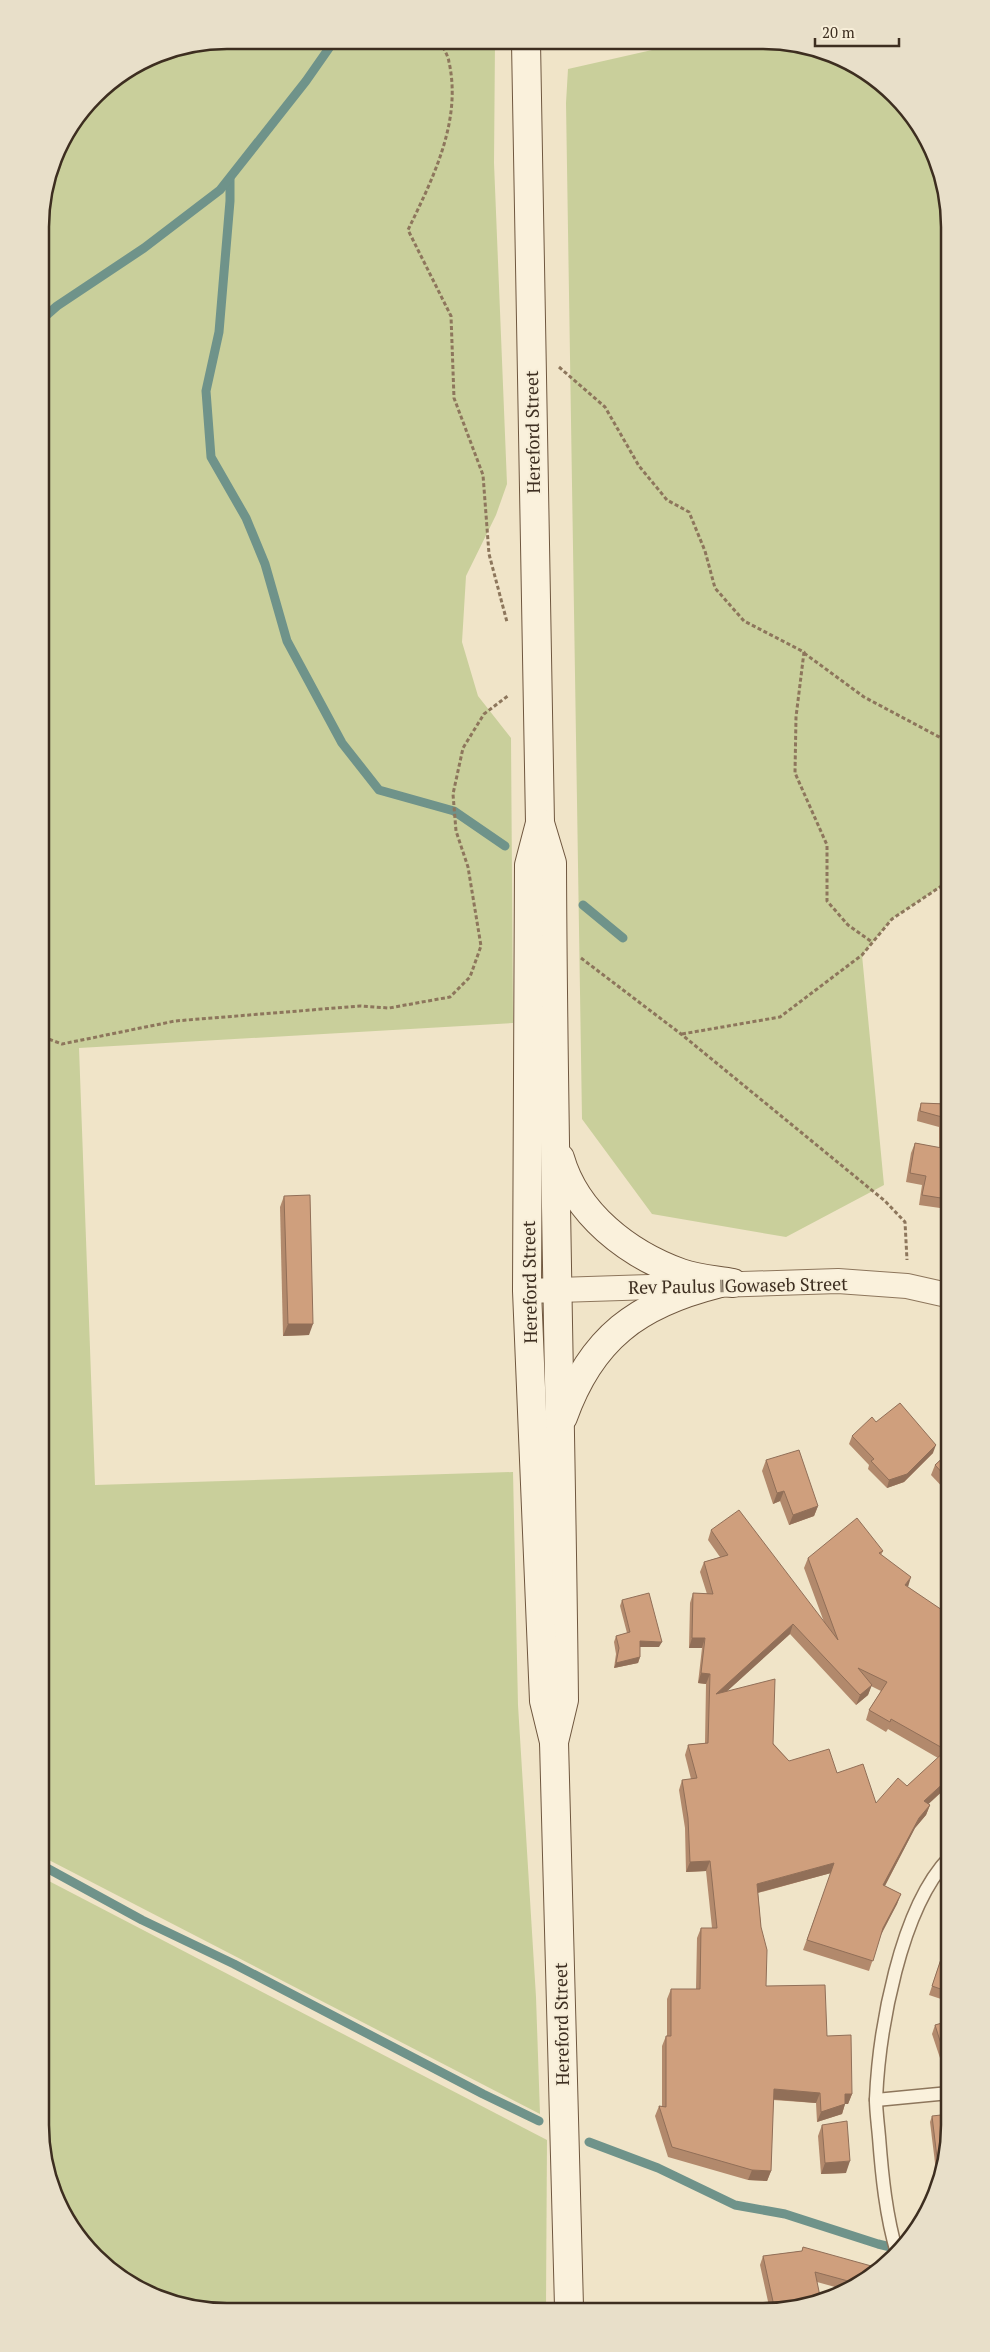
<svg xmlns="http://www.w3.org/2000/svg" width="990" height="2352" font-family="'PT Serif',serif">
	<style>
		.green { fill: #c9cf9b }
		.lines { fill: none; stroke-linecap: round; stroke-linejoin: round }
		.stream { stroke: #6f938a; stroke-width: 9 }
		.lane-casing { stroke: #8d765c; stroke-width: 15 }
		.street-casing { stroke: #8d765c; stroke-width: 26 }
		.secondary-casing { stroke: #6f573f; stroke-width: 30 }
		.path { stroke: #8d765c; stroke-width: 3; stroke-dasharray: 4 2.5; stroke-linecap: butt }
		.lane { stroke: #faf1dc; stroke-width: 12 }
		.street { stroke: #faf1dc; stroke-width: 24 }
		.secondary { stroke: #faf1dc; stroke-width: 28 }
		.wall { fill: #b2896c; fill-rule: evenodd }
		.shaded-wall { fill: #916f58 }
		.building { fill: #cf9f7d; stroke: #916f58; fill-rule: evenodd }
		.labels { text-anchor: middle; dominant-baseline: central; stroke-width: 4; stroke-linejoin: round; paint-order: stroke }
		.street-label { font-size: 18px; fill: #3d2e20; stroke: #f7eed8 }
		.rim { fill: none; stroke: #3d2e20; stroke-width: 2.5 }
	</style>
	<rect width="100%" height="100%" fill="#f0e4c8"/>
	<g class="green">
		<polygon points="227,40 495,42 494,163 507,484 496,515 466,576 462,642 478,696 511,738 513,1023 79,1048 95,1485 513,1472 518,1705 536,1997 540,2114 45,1858 40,215 59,144 104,87 156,54"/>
		<polygon points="683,43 799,44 846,59 895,95 925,134 944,179 946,883 892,919 862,955 884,1185 786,1237 652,1214 582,1119 566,103 568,69"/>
		<polygon points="45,1879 547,2140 546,2307 191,2308 144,2293 95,2257 65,2218 46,2173"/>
	</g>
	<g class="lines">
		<g class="stream">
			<polyline points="230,179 230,201 219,332 206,391 211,457 246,518 265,564 287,641 342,743 379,790 454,811 505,846"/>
			<polyline points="41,320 57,306 144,248 220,190 306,81 334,41"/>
			<polyline points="583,905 623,938"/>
			<polyline points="45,1867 142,1920 234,1964 483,2094 539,2121"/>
			<polyline points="589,2142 658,2168 735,2205 785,2214 878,2244 899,2249"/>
		</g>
		<defs>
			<g id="lane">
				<polyline points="876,2100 949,2093"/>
				<path d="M897,2253C886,2216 882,2176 879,2137C878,2125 876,2111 876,2099C879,2030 900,1909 949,1858"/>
			</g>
			<polyline id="street" points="527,1291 838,1281 907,1286 947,1295"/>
			<g id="secondary">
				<path d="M526,42L540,823L552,863C553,1142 561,1421 564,1700L554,1742"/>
				<polyline points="540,823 529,865 527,1291 544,1701 554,1742 569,2307"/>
				<path d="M560,1158C576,1214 628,1254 681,1273C697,1279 716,1280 733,1283"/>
				<path d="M563,1417C591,1338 638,1304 717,1284"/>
			</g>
		</defs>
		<use href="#lane" class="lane-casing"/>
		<use href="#street" class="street-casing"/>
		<use href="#secondary" class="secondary-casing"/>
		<g class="path">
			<path d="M440,41C443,48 448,55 449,62C462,121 433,178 408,230L451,316L454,398L483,475L489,554L507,622"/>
			<polyline points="559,367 605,407 639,466 667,500 689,512 705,551 715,588 744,621 804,652 796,717 795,773 827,845 827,901 848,925 872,942"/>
			<polyline points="804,653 864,697 943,739 945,744"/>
			<polyline points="581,958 681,1034 885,1201 905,1222 907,1260"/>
			<polyline points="682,1034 780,1017 862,955 892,919 946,883"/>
			<polyline points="43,1037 62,1044 175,1021 360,1006 389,1008 450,997 470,977 481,946 468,867 456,831 453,794 463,748 484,714 509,695"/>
		</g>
		<use href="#lane" class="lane"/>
		<use href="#street" class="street"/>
		<use href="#secondary" class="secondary"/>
	</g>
	<g class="wall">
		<polygon points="921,1103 946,1104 947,1209 919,1205 922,1185 906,1182 911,1153 915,1143 939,1148 939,1127 917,1121 918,1113"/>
		<polygon points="284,1196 309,1335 283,1336 280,1207"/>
		<polygon points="876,1422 933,1453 904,1482 887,1488 868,1469 869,1465 849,1444 852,1436"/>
		<polygon points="948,1453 948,1493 931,1475 935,1465"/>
		<polygon points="766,1460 818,1506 814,1516 789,1525 780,1501 773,1504 762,1471"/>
		<path d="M711,1530L824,1622L804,1568L808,1558L883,1551L881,1555L907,1587L948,1614L949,1785L928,1804L930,1805L926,1815L915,1828L885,1886L901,1894L897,1904L881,1935L869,1971L803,1950L831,1873L758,1893L766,1986L827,2036L852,2094L848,2104H845L842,2114L817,2122L816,2103L773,2100L771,2171L767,2181L748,2180L668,2157L655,2116L659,2106H662V2046L666,2036H667V1999L671,1989H696L697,1938L701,1928H712L706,1871L686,1872L685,1828L679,1790L682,1780L691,1779L685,1755L688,1745L705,1743L706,1684L698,1683L702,1648H689L690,1603L693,1593L707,1594L700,1572L704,1562L720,1557L708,1540ZM790,1634L856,1705L868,1695L871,1686L881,1691L869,1710L866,1720L886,1732L888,1729L938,1758L907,1786L876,1803L837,1773L789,1761L727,1691Z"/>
		<polygon points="622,1600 659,1647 640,1647 640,1657 638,1663 614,1668 616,1654 614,1642 616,1636 627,1633 620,1606"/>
		<polygon points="943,1953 948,1954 949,1953 949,2010 946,2009 947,2001 929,1995"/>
		<polygon points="949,2021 949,2078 947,2079 932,2034 935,2025"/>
		<polygon points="932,2116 950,2137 942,2171 936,2171 930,2122"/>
		<polygon points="822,2125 846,2173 821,2174 818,2136"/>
		<polygon points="803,2247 867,2281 846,2290 817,2282 811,2306 769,2306 760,2265 763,2256 802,2251"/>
	</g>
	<g class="shaded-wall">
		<polygon points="288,1324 313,1324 309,1335 283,1336"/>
		<polygon points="936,1445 933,1453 904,1482 887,1488 889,1480"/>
		<polygon points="784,1491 780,1501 773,1504 777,1493"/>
		<polygon points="818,1506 814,1516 789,1525 793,1515"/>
		<polygon points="911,1577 908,1587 905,1585"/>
		<polygon points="793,1624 790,1634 713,1704 716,1694"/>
		<polygon points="692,1638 705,1638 702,1648 689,1648"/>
		<polygon points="640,1641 662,1642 659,1647 638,1647"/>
		<polygon points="640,1657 638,1663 614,1668 616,1663"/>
		<polygon points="701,1673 710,1674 706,1684 698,1683"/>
		<polygon points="872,1685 868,1695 856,1705 860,1695"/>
		<polygon points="949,1778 949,1785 921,1811 924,1801"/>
		<polygon points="930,1805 926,1815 915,1828 880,1895 883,1885 919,1818"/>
		<polygon points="710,1861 706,1871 686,1872 690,1862"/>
		<polygon points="834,1863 831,1873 753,1894 757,1884"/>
		<polygon points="901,1894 897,1904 879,1938 883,1928"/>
		<polygon points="949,2072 949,2078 947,2079"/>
		<polygon points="774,2089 820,2093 816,2103 770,2099"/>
		<polygon points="845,2094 852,2094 848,2104 845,2104 842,2114 817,2122 821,2112"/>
		<polygon points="850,2161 846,2173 821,2174 825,2163"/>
		<polygon points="943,2165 942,2171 936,2171 938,2166"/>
		<polygon points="752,2170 771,2171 767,2181 748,2180"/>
	</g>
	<g class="building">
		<polygon points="921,1103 946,1104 947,1199 922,1195 926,1176 910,1173 915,1143 942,1148 942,1117 920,1111"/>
		<polygon points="310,1195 313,1324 288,1324 284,1196"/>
		<polygon points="900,1403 936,1445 907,1474 889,1480 871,1461 874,1459 852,1436 872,1417 876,1422"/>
		<polygon points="799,1450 818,1506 793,1515 784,1491 777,1493 766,1460"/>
		<polygon points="948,1453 948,1479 935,1465"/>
		<path d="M739,1510L838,1640L808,1558L857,1518L883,1551L879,1553L911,1577L905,1585L948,1614L949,1778L924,1801L930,1805L919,1818L883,1885L901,1894L883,1928L873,1961L807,1940L834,1863L757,1884L761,1927L767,1950L766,1986L825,1985L827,2036L851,2035L852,2094H845V2104L821,2112L820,2093L774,2089L771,2171L752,2170L672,2147L659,2106L666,2107V2036H671V1989H700L701,1928H717L710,1861L690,1862L688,1818L682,1780L697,1778L688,1745L708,1743L710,1674L701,1673L705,1638H692L693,1593L713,1594L704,1562L728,1555L711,1530ZM793,1624L860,1695L872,1685L858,1668L887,1682L869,1710L890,1722L891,1719L946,1750L907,1786L898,1778L876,1803L863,1764L837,1773L829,1749L789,1761L773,1744L775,1679L716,1694Z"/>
		<polygon points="649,1593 662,1642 640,1641 640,1657 616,1663 619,1648 616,1636 630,1632 622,1600"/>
		<polygon points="943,1953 948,1954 949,1953 949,1992 932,1986"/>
		<polygon points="949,2021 949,2069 935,2025"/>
		<polygon points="950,2114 950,2137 943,2165 938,2166 932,2116"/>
		<polygon points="847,2121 850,2161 825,2163 822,2125"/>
		<polygon points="803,2247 875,2267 885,2264 867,2281 859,2284 815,2272 821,2301 811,2306 774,2306 763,2256 802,2251"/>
	</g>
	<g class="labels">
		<g class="street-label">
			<text transform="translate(532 432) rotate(-91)">Hereford Street</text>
			<text transform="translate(529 1282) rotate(-91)">Hereford Street</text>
			<text transform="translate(738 1285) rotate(-1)">Rev Paulus ǁGowaseb Street</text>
			<text transform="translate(561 2024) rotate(-91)">Hereford Street</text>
		</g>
	</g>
	<path d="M0 0H990V2352H0ZM227 49H763A178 178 0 0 1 941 227V2125A178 178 0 0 1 763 2303H227A178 178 0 0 1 49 2125V227A178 178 0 0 1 227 49Z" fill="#e8dfc9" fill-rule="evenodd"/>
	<path class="rim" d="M227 49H763A178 178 0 0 1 941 227V2125A178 178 0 0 1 763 2303H227A178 178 0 0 1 49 2125V227A178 178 0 0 1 227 49Z"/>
	<path d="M815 38v8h84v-8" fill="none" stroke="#3d2e20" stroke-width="2.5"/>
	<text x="822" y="38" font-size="15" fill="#3d2e20" stroke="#f7eed8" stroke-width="4" paint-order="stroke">20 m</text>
</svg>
